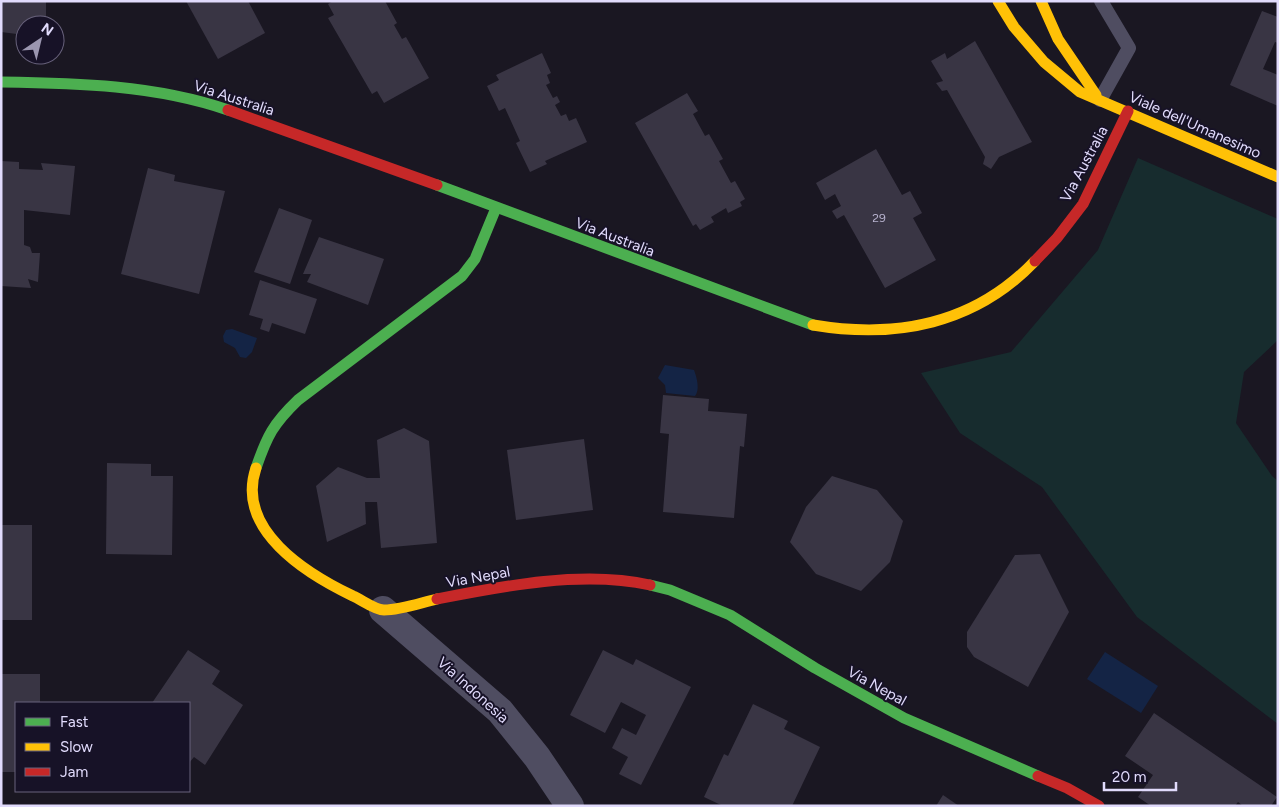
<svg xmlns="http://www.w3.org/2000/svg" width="1279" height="807" font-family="Figtree,sans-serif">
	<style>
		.green { fill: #172c2e }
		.water { fill: #142445 }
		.building { fill: #393544 }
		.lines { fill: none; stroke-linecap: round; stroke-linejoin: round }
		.lane { stroke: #4f4d61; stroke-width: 14 }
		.street { stroke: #4f4d61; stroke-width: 28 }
		.fast { stroke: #4caf50; stroke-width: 11 }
		.slow { stroke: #ffc107; stroke-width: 11 }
		.jam { stroke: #c62828; stroke-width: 11 }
		.labels { text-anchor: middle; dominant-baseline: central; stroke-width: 4; stroke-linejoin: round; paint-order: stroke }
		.number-label { font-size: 12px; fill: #b7b2ce }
		.street-label { font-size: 15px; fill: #e1dbfc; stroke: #171227 }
	</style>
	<rect width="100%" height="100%" fill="#1a1722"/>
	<polygon class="green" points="1138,158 1278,219 1278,340 1244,372 1236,423 1272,476 1278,481 1278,724 1137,617 1042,487 960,433 921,373 1011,352 1098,250"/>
	<g class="water">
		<polygon points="232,329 257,338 252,352 246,358 240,357 235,348 224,342 223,336 226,330"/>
		<path d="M665,365L694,370C697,378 700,390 695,396L666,393L665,385L658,378Z"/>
		<polygon points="1105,652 1158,686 1141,713 1087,679"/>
	</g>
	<g class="building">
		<polygon points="1,1 46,1 46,25 25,25 25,35 1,32"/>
		<polygon points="186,1 248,1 265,33 218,59"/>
		<polygon points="333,1 385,1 397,23 394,25 402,39 406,37 429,78 384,103 377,91 372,94 328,18 334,15 328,4"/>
		<polygon points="1262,11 1278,17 1278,43 1275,42 1263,69 1278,75 1278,106 1230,85"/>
		<polygon points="975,41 1032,142 999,157 991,169 983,164 985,157 947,90 942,91 936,83 943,81 931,61 945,53 947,59"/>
		<polygon points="542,53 551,73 547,75 550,83 546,85 553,98 557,96 560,102 555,105 561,116 566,114 569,121 576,118 587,142 545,161 547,164 530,172 516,143 520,141 505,108 499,111 487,86 499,80 496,75"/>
		<polygon points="687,93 698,111 693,114 705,136 709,134 723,159 719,161 731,183 735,181 745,199 740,202 742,206 728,213 726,208 711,217 714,222 700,230 696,224 693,226 635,123"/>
		<polygon points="876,149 902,195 910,191 922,213 913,218 936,260 885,288 844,215 837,219 832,211 841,206 835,194 825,200 816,183"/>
		<polygon points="1,161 19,162 19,169 43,170 41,163 75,166 70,215 24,210 24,245 30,247 32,253 40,253 38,282 28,279 31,288 1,286"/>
		<polygon points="148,168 175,175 174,181 225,191 199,294 121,274"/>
		<polygon points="279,208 312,220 290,284 254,272"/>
		<polygon points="319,237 384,259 368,305 307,282 311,274 303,274"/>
		<polygon points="260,280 317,299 305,334 272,323 269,332 260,329 263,319 249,315"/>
		<polygon points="663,395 709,399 708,411 747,414 744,447 740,446 734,518 663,512 669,434 660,433"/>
		<polygon points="404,428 429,441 437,543 381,548 377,502 365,502 366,524 327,542 316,486 338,467 367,478 380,478 377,440"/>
		<polygon points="584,439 593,510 516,520 507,450"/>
		<polygon points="107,463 151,464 151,476 173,476 172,555 106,554"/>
		<polygon points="832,476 877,490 903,521 890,562 861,591 816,574 790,542 806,507"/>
		<rect x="1" y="525" width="31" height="95"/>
		<polygon points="1040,554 1069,612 1028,687 974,657 967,647 967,632 1015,555"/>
		<polygon points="188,650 220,671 212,684 243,705 205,765 194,757 189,763 189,703 152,703"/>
		<polygon points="603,650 633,665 636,659 691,687 641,785 619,774 628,757 612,748 622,728 636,735 646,715 621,702 605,733 570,715"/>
		<polygon points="1,674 40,674 40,703 16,703 16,772 1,772"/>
		<polygon points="753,704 788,721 784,729 820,747 792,806 723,806 704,797 724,754 728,756"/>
		<polygon points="1154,713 1277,797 1271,806 1243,806 1238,802 1235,806 1151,806 1138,797 1153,775 1125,756"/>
		<polygon points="943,795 959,806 936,806"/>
	</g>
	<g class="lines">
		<polyline class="lane" points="1100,100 1129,48 1101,1"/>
		<polyline class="street" points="383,610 500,711 537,757 570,806"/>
		<g class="fast">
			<path d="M1,82C76,83 156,85 228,110"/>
			<polyline points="437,185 813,325"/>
			<path d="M256,468C267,436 273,424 298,400L462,276L475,259L496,208"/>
			<polyline points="650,585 670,590 730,615 815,668 904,718 1038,776"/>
		</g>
		<g class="slow">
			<polyline points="998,1 1014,27 1044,62 1080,92 1278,177"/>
			<polyline points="1041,1 1058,39 1096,95"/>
			<path d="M813,325C896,339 975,324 1035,261"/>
			<path d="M256,468C235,530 307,574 353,596C362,600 375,610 384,610C401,610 420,603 437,599"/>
		</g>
		<g class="jam">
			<polyline points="228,110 437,185"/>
			<polyline points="1035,261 1057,238 1083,204 1128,111"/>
			<path d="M437,599C503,586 583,570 650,585"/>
			<polyline points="1038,776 1067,788 1099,806"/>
		</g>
	</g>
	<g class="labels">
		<g class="number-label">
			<text x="879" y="218">29</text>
		</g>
		<g class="street-label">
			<text transform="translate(234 98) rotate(18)">Via Australia</text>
			<text transform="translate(1195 125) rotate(24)">Viale dell'Umanesimo</text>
			<text transform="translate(1084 164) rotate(-62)">Via Australia</text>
			<text transform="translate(615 237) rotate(21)">Via Australia</text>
			<text transform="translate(478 577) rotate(-10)">Via Nepal</text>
			<text transform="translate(877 686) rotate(29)">Via Nepal</text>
			<text transform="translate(473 690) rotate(42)">Via Indonesia</text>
		</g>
	</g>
	<rect width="1279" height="807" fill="none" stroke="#e1dbfc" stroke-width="5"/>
	<rect x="15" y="702" width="175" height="90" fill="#171227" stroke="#68627c"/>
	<rect x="25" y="718" width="25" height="8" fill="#4caf50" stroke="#68627c"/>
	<text x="60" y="727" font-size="15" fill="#e1dbfc">Fast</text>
	<rect x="25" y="743" width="25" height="8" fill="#ffc107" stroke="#68627c"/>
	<text x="60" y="752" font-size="15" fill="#e1dbfc">Slow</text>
	<rect x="25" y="768" width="25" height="8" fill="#c62828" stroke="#68627c"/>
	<text x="60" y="777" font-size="15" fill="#e1dbfc">Jam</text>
	<g transform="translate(40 40) rotate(35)"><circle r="24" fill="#171227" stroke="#68627c"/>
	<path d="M0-4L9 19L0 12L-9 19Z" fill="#9b96b0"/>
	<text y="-8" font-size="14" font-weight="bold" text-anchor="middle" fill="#e1dbfc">N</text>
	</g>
	<path d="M1104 782v8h72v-8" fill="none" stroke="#e1dbfc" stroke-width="2.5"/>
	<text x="1112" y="782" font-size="15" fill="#e1dbfc" stroke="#171227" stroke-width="4" paint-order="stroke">20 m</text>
</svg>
